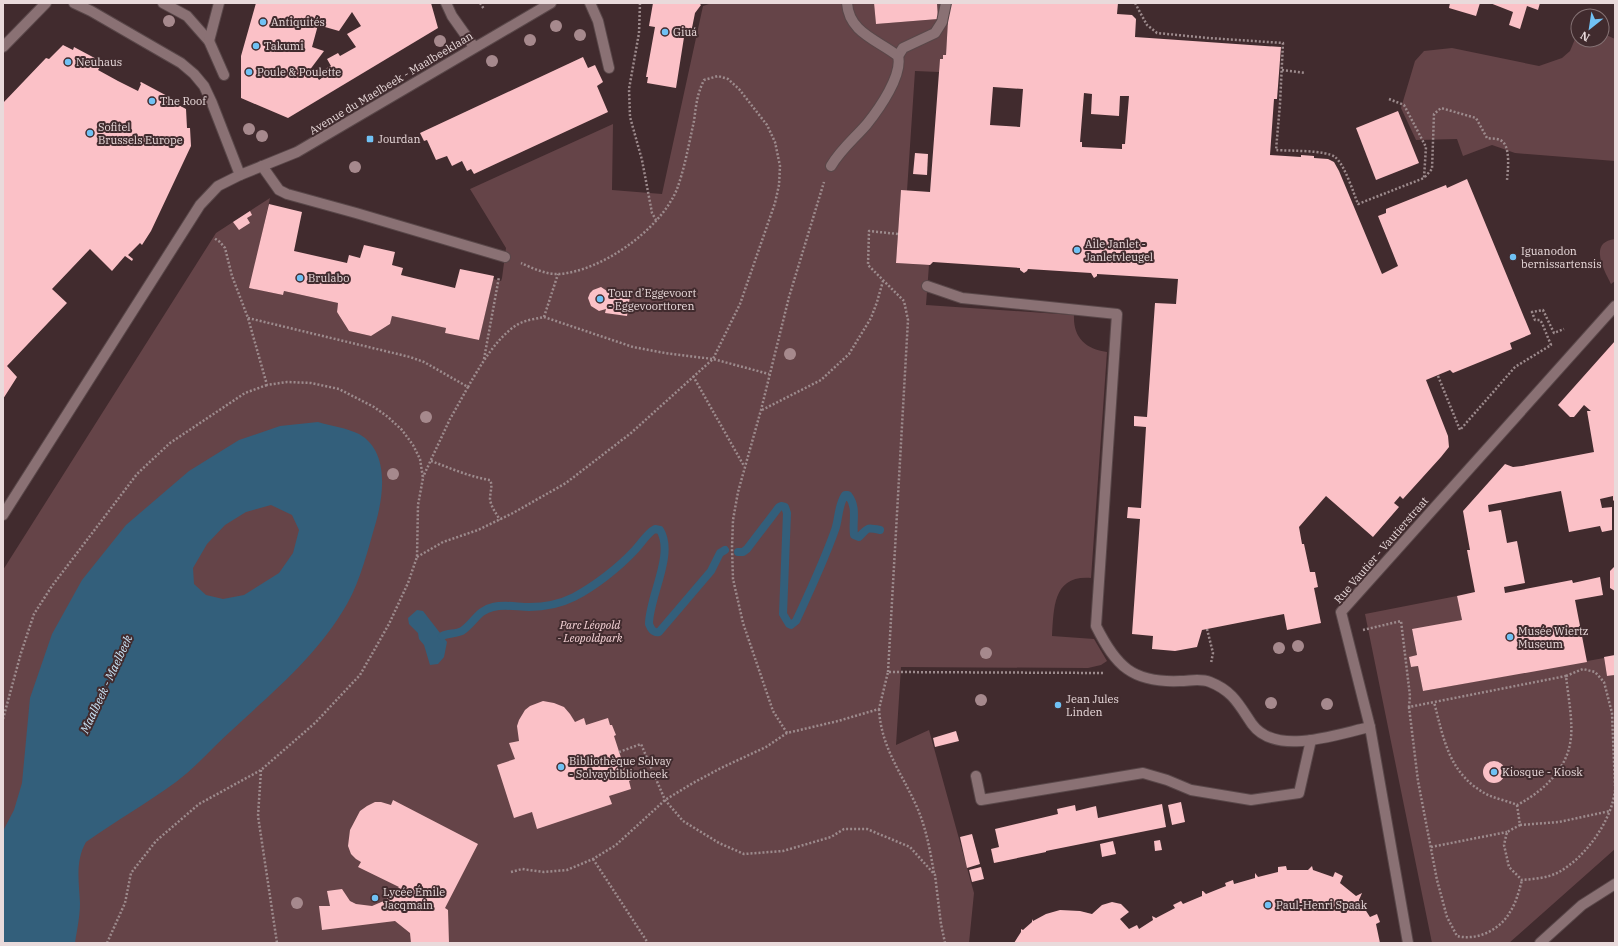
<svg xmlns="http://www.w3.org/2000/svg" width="1618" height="946" font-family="'IBM Plex Serif',serif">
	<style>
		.green { fill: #654448 }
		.water { fill: #335f7b; fill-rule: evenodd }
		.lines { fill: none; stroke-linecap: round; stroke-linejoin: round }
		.stream { stroke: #335f7b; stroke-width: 8 }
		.building { fill: #fbc1c7; fill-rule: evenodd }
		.minor-casing { stroke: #594749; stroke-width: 12 }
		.path { stroke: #9d8b8d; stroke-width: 2.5; stroke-dasharray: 2 2; stroke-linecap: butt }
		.minor { stroke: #8a7174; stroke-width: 10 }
		.tree { fill: #a6898d }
		.poi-dot { fill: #70c1f4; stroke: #412b2e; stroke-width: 1.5 }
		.labels { text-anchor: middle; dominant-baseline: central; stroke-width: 4; stroke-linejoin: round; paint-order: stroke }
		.poi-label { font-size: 11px; fill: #e9dadb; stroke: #412b2e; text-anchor: start }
		.street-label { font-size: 11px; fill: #e9dadb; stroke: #412b2e }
		.park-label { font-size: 11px; font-style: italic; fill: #f9d6da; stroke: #412b2e }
		.water-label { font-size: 12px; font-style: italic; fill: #cbe6f9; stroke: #412b2e }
	</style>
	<rect width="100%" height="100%" fill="#412b2e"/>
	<g class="green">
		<path d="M712,3H874L876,24L938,19L937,3H949L946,55H943V59H940L939,72L915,71L907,191H901L896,263L929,265L926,305L1074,315C1073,337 1085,349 1107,352L1091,578C1053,575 1054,607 1052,636L1094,639L1107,661L1101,665L1088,668L901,667L896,745L929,730L974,893L969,943H3V570L216,233L270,198L250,288L283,295L284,291L338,303L337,312L349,331L371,336L390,324L392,316L446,328L445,333L479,340L493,279L501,281L502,278L506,248L470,189L613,124L612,190L662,194L703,6Z"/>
		<polygon points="1578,32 1578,40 1602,40 1602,33 1615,39 1615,161 1515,153 1492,145 1463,156 1457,139 1416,140 1401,108 1415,61 1424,51 1452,48 1539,66 1562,58 1570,51"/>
		<path d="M1615,239V281L1611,284C1604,270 1588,242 1615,239Z"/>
		<polygon points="1457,596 1462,620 1412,630 1417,655 1409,657 1411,667 1418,666 1423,691 1604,658 1607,676 1615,675 1615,849 1509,943 1432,943 1365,614"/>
	</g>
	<g class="water">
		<path d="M318,422C331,426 347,428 359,434C389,451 384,493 376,522C368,549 361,579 347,604C318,655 274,691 232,730C213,747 196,767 176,782C147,803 116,821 86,842C75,861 79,882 80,903C80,916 77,930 75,943H3V831L14,810L22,783L30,698L52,634L82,580L126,525L189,471L239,440L280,426ZM271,505L292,515L299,530L293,553L279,573L244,595L223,599L206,595L194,584L193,568L207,544L225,525L246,512Z"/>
		<polygon points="417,610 423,611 447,642 444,657 438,664 430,665 424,645 419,639 418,633 409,624 408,618"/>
	</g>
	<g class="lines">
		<g class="stream">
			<path d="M738,552H743L747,549L779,507L781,506L785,507L787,513L783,614L789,624L791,625L796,621C810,591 824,561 835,530C839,519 838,505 845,495H848C858,508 852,521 854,535L859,537C868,528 866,527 880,530"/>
			<path d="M442,636C448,633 456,634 462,631C474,623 478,610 493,607C505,604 518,607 529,607C545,607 560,604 574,597C595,586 618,568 634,551C641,544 647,533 655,529L660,530C675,554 649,597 649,624C651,629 653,633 659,632L711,571L720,553L725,550"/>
		</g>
	</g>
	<g class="building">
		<path d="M256,3H431L438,28L288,118L241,98V56ZM352,12L361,26L347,34L356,47L340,56L338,53L327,59L331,66L323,70L326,75L319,80L314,72L309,71L324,51L312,47L318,25L339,31Z"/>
		<polygon points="653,3 699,3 701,5 695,13 692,28 689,32 685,31 676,88 647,83 648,77 646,77 655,27 649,26"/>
		<polygon points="874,3 937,3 938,19 876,24"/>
		<path d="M949,3L1037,4V3H1118L1117,14L1132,15L1136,19L1135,37L1281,47L1277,99H1274L1270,155L1301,157V155L1314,156V158L1328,159L1334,162L1339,171L1382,274L1398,266L1378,216L1386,213V209L1446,185L1447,188L1467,179L1531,334L1510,343L1512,349L1453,373L1450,370L1426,380L1448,436L1449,447L1441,457L1403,499L1400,496L1394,503L1399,507L1373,537L1326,496L1299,527L1302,544H1304L1310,572H1315L1318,587L1314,588L1321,623L1287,630L1284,614L1202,630L1197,647L1175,651L1152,649L1153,636L1132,634L1140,519L1127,518L1128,507L1141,508L1146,427L1134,426V416L1147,417L1155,303L1176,304L1178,279L1097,274V276L1094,278L1091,273L1028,269L1027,271L1024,273L1020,270V268L933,262L930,265L896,263L901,190L930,192L940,59H943V55H946ZM993,87L1023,89L1020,127L990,125ZM1084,93L1092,94L1091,114L1119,116L1120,96H1129L1125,144H1122V149L1082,147V142H1080Z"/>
		<polygon points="1450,3 1480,3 1476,16 1449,8"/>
		<polygon points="1490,3 1540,3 1538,10 1527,6 1520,29 1509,25 1513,12"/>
		<polygon points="63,45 73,50 74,47 104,63 102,64 98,70 118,81 138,91 141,84 140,83 141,82 171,98 169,100 186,109 187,128 190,128 191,146 151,231 142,245 140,243 128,255 133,259 132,261 125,256 112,271 90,249 52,289 67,303 7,366 17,377 3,399 3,103 46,58 49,59"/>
		<polygon points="583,57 588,68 595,65 603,82 597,86 608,112 474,174 471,169 467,171 462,161 452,166 447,156 436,160 427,140 424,141 420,133"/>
		<polygon points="1398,111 1419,163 1376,180 1356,128"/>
		<polygon points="915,153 928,154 927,175 913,174"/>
		<polygon points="269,204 302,212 294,251 347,263 349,255 360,258 364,245 395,252 392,265 403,268 401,275 455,288 460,269 494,276 479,340 445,333 446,328 392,316 390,324 371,336 349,331 337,312 338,303 284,291 283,295 249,288"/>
		<polygon points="250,211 252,215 247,218 250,223 239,230 233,222"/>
		<polygon points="601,287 610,293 630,296 627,316 605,313 606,309 599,311 591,306 588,298 590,293 593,290"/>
		<polygon points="1615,341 1615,499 1613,501 1613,496 1600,499 1602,508 1612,507 1612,530 1602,532 1600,526 1569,532 1561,491 1488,505 1489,512 1501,510 1507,543 1517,541 1525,583 1504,587 1505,593 1572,580 1573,583 1600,577 1603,595 1575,600 1587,662 1423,691 1418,666 1411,667 1409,657 1417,655 1412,629 1462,620 1457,596 1475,592 1467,550 1470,550 1463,511 1505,464 1513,467 1522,466 1594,452 1587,411 1591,411 1584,405 1574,417 1570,417 1558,405"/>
		<polygon points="1615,566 1615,591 1610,588 1610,571"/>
		<polygon points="1615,655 1615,675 1607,676 1604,657"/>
		<polygon points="543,701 554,703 564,707 570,714 575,722 584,718 586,725 608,718 610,725 612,725 616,735 614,736 625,770 627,770 631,780 629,781 631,789 609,796 612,804 537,829 532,812 514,818 497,765 515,759 509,743 519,741 517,726 519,720 525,710 530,706"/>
		<polygon points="956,731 959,741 935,747 933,738"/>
		<circle cx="1494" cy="772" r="11"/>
		<polygon points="393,800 478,844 445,908 448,910 449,943 411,943 410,933 395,921 322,930 319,906 330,906 327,891 342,889 350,901 356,904 372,906 386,900 399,887 358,867 361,862 356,859 351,854 348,846 350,830 360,811 367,806 375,802 381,802 391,805"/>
		<polygon points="1181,802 1185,822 1172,825 1168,805"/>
		<polygon points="1162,804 1166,827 1046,851 1046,852 994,863 991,849 999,847 995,829 1058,814 1057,809 1075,805 1076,811 1096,806 1098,818"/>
		<polygon points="972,834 980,864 967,868 960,837"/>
		<polygon points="1160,840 1162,850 1155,851 1154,841"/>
		<polygon points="1113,841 1116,854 1102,857 1100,844"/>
		<polygon points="1286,866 1287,870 1308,870 1312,866 1313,870 1333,877 1335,872 1343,876 1340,883 1356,896 1362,893 1359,900 1370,917 1377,914 1380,922 1376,924 1380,943 1014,943 1021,932 1021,929 1023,930 1032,922 1032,919 1033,921 1046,914 1060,910 1080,911 1092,914 1102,905 1112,902 1121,904 1129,912 1120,919 1129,929 1137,925 1139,929 1153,920 1152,916 1156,918 1175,908 1173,905 1181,901 1183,904 1202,896 1202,891 1203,891 1206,894 1226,886 1225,883 1233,880 1234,884 1255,878 1255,873 1258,877 1278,872 1278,867"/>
		<polygon points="981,867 984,879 972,882 969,870"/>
	</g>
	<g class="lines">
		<defs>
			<g id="minor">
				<polyline points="74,3 91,11 181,63 194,74 204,86 212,103 240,175"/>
				<polyline points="163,3 187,16 209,41 224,75"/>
				<polyline points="446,3 452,16 474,47"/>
				<polyline points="590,3 598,21 609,68"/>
				<polyline points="209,41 219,3"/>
				<polyline points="3,47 46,3"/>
				<polyline points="898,56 903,48 935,33 942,22 946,3"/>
				<polyline points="262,166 279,190 287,194 356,213 505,257"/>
				<path d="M831,166C841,149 855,138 867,124C879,109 903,75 898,56C878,40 849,33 847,3"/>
				<path d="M927,286L962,298L1117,314L1096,626C1116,666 1132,683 1180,681C1190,681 1200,678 1210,682C1233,691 1239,705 1252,724C1276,757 1337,734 1370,727"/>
				<polyline points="3,515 200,205 218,186 240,175 297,152 551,3"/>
				<polyline points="976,776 981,800 1143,773 1167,780 1191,790 1251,800 1299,793 1311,740"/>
				<polyline points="1408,943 1370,727 1341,612 1615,306"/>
				<polyline points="1540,943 1582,905 1615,884"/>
			</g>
		</defs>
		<use href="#minor" class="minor-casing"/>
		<g class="path">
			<polyline points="480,3 484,9"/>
			<polyline points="640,3 639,33 629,89 630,117 642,160 652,213 656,220"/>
			<path d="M1135,3L1147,25L1157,33L1208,38L1283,43L1280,104L1276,150C1289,151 1326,150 1335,157C1345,165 1353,192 1358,204L1424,178"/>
			<polyline points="1282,70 1305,73"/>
			<path d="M1389,99L1404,105L1426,147L1424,178L1432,169L1434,114L1441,108L1476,118L1487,138C1490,139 1496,138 1500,140C1511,144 1508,170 1507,180"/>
			<polyline points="544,317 558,274"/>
			<polyline points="248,318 410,357 424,362 468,387 450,419 423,477"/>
			<polyline points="484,359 499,277"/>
			<polyline points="693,376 744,466"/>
			<polyline points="1438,376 1460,430 1515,367 1551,345 1542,323 1540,320 1535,320 1532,312 1543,310 1554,333 1564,329"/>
			<path d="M468,387C480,366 495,340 515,326C524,320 535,319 544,317L633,347L665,353L713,359L769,374"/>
			<polyline points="762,410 821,380 849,354 871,318 877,302 883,281"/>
			<path d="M431,461C450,468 470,477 490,480C493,486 490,492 490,499C491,507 496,513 500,520"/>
			<path d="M417,557L443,542L478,530L513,513L566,483L631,433L713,359L740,304L775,203L779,185L780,166L775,142L767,125L739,89L728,79L718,76L704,80C697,94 696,106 694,121C689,143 685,167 677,189C661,229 602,271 559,274C547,275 532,268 521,263"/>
			<polyline points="1207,629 1213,653 1211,663"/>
			<path d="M1363,630L1401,621L1410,696L1409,707L1566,676C1568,696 1574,725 1570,744C1565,771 1541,793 1517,805C1508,801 1497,799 1488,795C1449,775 1444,740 1434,702"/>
			<polyline points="888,672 908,320 904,301 868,265 869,231 898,234"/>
			<polyline points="1566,676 1583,669 1595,672 1604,682 1612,713 1615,786"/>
			<path d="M1409,707L1418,781L1437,880L1447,917L1457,936C1477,941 1500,930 1510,912C1516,903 1519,891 1522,880"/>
			<path d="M879,709C881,747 901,772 916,805C926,827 930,850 934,873"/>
			<polyline points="3,719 21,653 34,614 52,586 137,474 170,443 245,393 267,385"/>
			<polyline points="787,733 773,711 743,623 733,579 732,548 733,520 738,492 761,410 789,297 824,182"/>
			<polyline points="619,752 641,744 665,800 683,821 719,843 744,854 783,851 831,837 844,829 867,829 910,847 935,875 941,924 945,943"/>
			<polyline points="261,770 258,816 277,943"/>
			<path d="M1517,805L1520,825L1507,832L1504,845L1509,867L1522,880C1534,879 1548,878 1559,872C1586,857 1612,820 1615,790"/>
			<polyline points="1520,825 1559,822 1610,811"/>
			<polyline points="1431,847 1507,832"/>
			<polyline points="593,859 648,943"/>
			<polyline points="511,872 522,869 544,872 567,870 593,859 616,845 665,800 693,783 721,768 766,747 787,733 838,721 879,709 888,672 1105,673"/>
			<polyline points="107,943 125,903 131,873 156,841 199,804 261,770 315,723 360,675 389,624 408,583 417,557 418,505 423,478 420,459 413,445 402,430 388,417 374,407 339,389 311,383 287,382 267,385 248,318 232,276 225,248 220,242 214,238"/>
		</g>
		<use href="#minor" class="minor"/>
	</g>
	<g class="tree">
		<circle cx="169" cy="21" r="6"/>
		<circle cx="556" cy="26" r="6"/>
		<circle cx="580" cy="35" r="6"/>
		<circle cx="530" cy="40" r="6"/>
		<circle cx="440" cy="41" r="6"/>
		<circle cx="492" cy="61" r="6"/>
		<circle cx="249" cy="129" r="6"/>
		<circle cx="262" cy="136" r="6"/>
		<circle cx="355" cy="167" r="6"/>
		<circle cx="790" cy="354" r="6"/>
		<circle cx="426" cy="417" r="6"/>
		<circle cx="393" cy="474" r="6"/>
		<circle cx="1298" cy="646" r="6"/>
		<circle cx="1279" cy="648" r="6"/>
		<circle cx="986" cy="653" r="6"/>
		<circle cx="981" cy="700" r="6"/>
		<circle cx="1271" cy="703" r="6"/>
		<circle cx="1327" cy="704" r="6"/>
		<circle cx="297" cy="903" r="6"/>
	</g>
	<g class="poi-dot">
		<circle cx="263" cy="22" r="4"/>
		<circle cx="665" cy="32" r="4"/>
		<circle cx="256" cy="46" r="4"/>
		<circle cx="68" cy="62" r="4"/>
		<circle cx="249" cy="72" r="4"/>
		<circle cx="152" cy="101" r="4"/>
		<circle cx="90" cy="133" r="4"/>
		<rect x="366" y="135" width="8" height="8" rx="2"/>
		<circle cx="1077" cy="250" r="4"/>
		<circle cx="1513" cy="257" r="4"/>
		<circle cx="300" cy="278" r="4"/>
		<circle cx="600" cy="299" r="4"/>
		<circle cx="1510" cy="637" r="4"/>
		<circle cx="1058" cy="705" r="4"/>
		<circle cx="561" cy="767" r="4"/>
		<circle cx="1494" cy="772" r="4"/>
		<circle cx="375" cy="898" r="4"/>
		<circle cx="1268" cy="905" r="4"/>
	</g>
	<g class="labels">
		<g class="poi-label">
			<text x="271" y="22">Antiquités</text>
			<text x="673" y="32">Giuá</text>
			<text x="264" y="46">Takumi</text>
			<text x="76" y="62">Neuhaus</text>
			<text x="257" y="72">Poule &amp; Poulette</text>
			<text x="160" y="101">The Roof</text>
			<text x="98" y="127">Sofitel<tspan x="98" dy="13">Brussels Europe</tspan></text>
			<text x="378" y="139">Jourdan</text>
			<text x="1085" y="244">Aile Janlet -<tspan x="1085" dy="13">Janletvleugel</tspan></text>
			<text x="1521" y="251">Iguanodon<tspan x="1521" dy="13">bernissartensis</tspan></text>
			<text x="308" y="278">Brulabo</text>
			<text x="608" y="293">Tour d’Eggevoort<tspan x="608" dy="13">- Eggevoorttoren</tspan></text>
			<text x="1518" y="631">Musée Wiertz<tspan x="1518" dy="13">Museum</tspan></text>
			<text x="1066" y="699">Jean Jules<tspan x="1066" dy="13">Linden</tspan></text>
			<text x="569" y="761">Bibliothèque Solvay<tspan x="569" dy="13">- Solvaybibliotheek</tspan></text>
			<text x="1502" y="772">Kiosque - Kiosk</text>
			<text x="383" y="892">Lycée Émile<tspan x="383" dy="13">Jacqmain</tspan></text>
			<text x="1276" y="905">Paul-Henri Spaak</text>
		</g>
		<g class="street-label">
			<text transform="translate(391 83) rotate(-31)">Avenue du Maelbeek - Maalbeeklaan</text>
			<text transform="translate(1381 550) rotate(-49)">Rue Vautier - Vautierstraat</text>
		</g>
		<g class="park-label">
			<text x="590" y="625">Parc Léopold<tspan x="590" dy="13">- Leopoldpark</tspan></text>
		</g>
		<g class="water-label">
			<text transform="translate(106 684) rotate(-65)">Maalbeek - Maelbeek</text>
		</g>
	</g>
	<rect width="1618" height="946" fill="none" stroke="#e9dadb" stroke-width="8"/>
	<g transform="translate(1590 28) rotate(210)"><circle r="19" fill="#412b2e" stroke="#847173"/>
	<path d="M0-3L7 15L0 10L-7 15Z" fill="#70c1f4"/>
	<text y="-6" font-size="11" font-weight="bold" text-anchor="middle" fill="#e9dadb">N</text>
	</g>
</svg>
